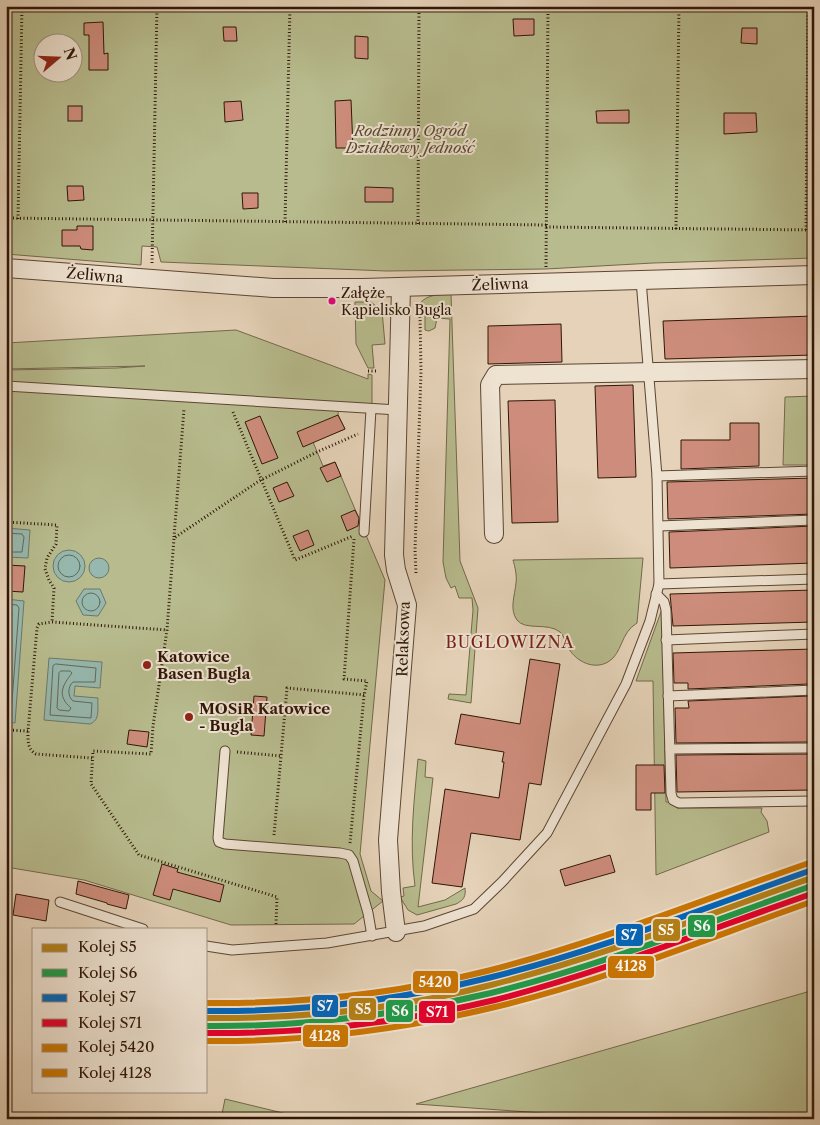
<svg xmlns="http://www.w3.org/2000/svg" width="820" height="1125" font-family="'Libre Caslon Text',serif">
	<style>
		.green { fill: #b7bb8d; stroke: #73694a; fill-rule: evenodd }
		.water { fill: #96b8ae; stroke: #6d786b }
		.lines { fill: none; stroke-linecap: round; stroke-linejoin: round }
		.shore { stroke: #62685a; stroke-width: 1 }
		.building { fill: #ce8d7c; stroke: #2f1707 }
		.lane-casing { stroke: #5c4633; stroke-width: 11 }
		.street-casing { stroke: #5c4633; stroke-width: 20 }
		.path { stroke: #2f1707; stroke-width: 3; stroke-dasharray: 1 2.5; stroke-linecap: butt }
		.lane { stroke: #eee2d1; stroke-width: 9 }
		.street { stroke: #eee2d1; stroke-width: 18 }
		.rail-1-casing { stroke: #eee2d1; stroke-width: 10 }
		.rail-2-casing { stroke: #eee2d1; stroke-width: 10 }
		.rail-3-casing { stroke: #eee2d1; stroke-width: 10 }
		.rail-4-casing { stroke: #eee2d1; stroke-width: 10 }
		.rail-5-casing { stroke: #eee2d1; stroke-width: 10 }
		.rail-6-casing { stroke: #eee2d1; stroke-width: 10 }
		.rail-1 { stroke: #b48017; stroke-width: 6 }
		.rail-2 { stroke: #1f9b4a; stroke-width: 6 }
		.rail-3 { stroke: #0065bd; stroke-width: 6 }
		.rail-4 { stroke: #e4002b; stroke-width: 6 }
		.rail-5 { stroke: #cb7602; stroke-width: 6 }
		.rail-6 { stroke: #cb7602; stroke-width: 6 }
		.bus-dot { fill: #e5007d; stroke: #eee2d1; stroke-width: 2 }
		.poi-dot { fill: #8f2418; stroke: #eee2d1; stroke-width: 2 }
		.labels { text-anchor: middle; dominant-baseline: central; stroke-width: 4; stroke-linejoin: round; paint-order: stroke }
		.bus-label { font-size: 14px; fill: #2f1707; stroke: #eee2d1; text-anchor: start }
		.park-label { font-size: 15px; font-style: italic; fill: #58482f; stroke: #eee2d1 }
		.street-label { font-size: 15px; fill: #2f1707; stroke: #eee2d1 }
		.poi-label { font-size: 15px; font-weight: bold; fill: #2f1707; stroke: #eee2d1; text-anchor: start }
		.neighbourhood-label { font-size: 16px; letter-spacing: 1px; fill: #7a1f14; stroke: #eee2d1 }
		.line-badge { stroke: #eee2d1; stroke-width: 2 }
		.badge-label { font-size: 14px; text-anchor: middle; font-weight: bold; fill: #fff }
	</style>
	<rect width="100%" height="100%" fill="#e5d2b8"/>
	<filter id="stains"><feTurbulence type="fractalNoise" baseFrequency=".004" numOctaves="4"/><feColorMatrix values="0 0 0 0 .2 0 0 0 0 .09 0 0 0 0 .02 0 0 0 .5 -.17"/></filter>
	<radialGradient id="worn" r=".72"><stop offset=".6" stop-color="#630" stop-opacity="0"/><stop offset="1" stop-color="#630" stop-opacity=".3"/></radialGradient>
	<g class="green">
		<path d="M6,6H814V258L653,263L546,269L386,271L161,262L157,247L142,246L141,265L6,254ZM42,42H72V72H42Z"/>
		<path d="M451,294L460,561L478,608L471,703L448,699L449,694L466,695L473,610L472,598H459L455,586L451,588L446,578L443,562L450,319L437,318L435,328L429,331L425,330V312L416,311C422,294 436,295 451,294Z"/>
		<polygon points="355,302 371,302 382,311 385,344 372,345 374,368 368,368 356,344"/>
		<polygon points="236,330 368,379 368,374 372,375 372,405 339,402 338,415 345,429 313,442 323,466 335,462 385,580 360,854 371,891 383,901 354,924 231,925 84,880 6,867 6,370 117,368 145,366 6,369 6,343"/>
		<polygon points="814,396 814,465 783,465 785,397"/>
		<path d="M643,558L637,623C620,633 623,653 608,662C594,670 577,662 569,649C565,643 565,637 560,632C548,622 525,631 517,620C509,609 515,595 516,583C517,575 515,567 513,560Z"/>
		<polygon points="662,609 666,802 672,802 677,808 762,808 761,812 767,821 769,832 656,875 653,681 636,681"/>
		<path d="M418,759L426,761L425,777L433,778L418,907L445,900L465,888C466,896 464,900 456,904L417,915L408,910L400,897L404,896L403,888L415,886C409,843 414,801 418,759Z"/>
		<polygon points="814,990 814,1119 626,1119 416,1104"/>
		<polygon points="225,1099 287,1114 313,1119 221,1119"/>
	</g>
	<g class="water">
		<polygon points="6,528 30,530 28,558 6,557"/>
		<circle cx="69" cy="566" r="16"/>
		<circle cx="99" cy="568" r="10"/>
		<polygon points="84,589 100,589 106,603 98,616 83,615 76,601"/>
		<polygon points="6,599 24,601 15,723 6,722"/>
		<path d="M49,658L102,662L100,688L75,686L74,696L98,698C97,707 101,720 90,724L44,720Z"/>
	</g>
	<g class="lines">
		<g class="shore">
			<polyline points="6,533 22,534 24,537 22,552 6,552"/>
			<circle cx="69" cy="566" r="11"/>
			<circle cx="91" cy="602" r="9"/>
			<polyline points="6,604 17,605 19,608 11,715 6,717"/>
			<polyline points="6,611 11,611 12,613 6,692"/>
			<path d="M56,664L96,668L95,682H73C68,686 67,696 73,701L92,703L91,718L50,715L53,666Z"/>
			<path d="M61,671H70L72,673C63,685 56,695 71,708L69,711L59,710L57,708L59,673Z"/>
		</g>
	</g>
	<g class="building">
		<polygon points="513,19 534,19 534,35 514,36"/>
		<polygon points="103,22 104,54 108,53 108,70 89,70 89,35 84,35 84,23"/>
		<polygon points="223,27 236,27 237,41 224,41"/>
		<polygon points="742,28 757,28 757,44 741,43"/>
		<polygon points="355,36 368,37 368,59 355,58"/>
		<polygon points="351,100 353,148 336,148 335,101"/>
		<polygon points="241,101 243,120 225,122 224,102"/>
		<rect x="68" y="106" width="14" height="15"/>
		<polygon points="629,110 629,123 597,123 596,111"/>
		<polygon points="724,113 756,113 757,132 724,134"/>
		<polygon points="67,186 83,186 84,200 68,201"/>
		<polygon points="365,187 393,188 393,202 365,202"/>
		<polygon points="242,193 258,193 258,208 243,209"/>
		<polygon points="77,226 93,226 93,250 81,249 80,246 62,246 62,230 77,230"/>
		<polygon points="814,316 814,355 665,359 663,321"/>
		<polygon points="561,324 562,362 488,364 488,326"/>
		<polygon points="633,385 636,477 598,478 595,386"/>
		<polygon points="555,400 558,522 512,523 508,401"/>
		<polygon points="338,415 345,429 303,447 297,432"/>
		<polygon points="260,416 278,458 262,464 245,422"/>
		<polygon points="730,423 759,423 759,466 681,469 681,440 730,440"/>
		<polygon points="335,462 341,476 327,482 320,468"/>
		<polygon points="814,478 814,514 668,519 667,482"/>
		<polygon points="287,482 294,496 279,502 273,488"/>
		<polygon points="355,510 359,518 358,526 347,531 341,516"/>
		<polygon points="814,526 814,563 670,568 669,532"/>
		<polygon points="308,530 314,545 300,551 293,536"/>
		<polygon points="6,565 25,566 23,592 6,591"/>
		<polygon points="814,590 814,622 673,626 670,594"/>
		<polygon points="814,649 814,679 809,679 809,684 688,689 688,683 674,683 673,653"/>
		<polygon points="530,659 560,664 541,785 529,783 520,840 471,833 462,887 432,883 445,789 499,798 504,762 502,762 504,752 455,744 461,714 520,724"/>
		<polygon points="254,696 267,697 264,736 251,735"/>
		<polygon points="809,696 809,704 814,704 814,742 676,743 675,708 689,708 688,701"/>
		<polygon points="129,730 149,732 147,747 127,744"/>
		<polygon points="814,754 814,790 677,792 676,755"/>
		<polygon points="636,765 664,765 665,793 651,793 651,810 636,810"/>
		<polygon points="610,855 615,872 565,886 560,870"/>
		<polygon points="162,864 178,869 177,872 224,885 220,902 173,889 170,900 153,895"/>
		<polygon points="78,881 129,895 126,909 107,904 107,903 76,894"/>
		<polygon points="16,894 49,900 46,921 13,915"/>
	</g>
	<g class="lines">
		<defs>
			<g id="lane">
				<polyline points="6,386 398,410"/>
				<polyline points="657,476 814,471"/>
				<polyline points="659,526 814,520"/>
				<polyline points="364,532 371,409"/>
				<polyline points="659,584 814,579"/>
				<polyline points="656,594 664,602 666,610 671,793 673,800 679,803 814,801"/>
				<polyline points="666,640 814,634"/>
				<polyline points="668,696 814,690"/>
				<polyline points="670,749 814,748"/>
				<polyline points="225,751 218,838 219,842 225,844 340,853 349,855 353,861 368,913 372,936"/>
				<polyline points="60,902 143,929"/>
				<polyline points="206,946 232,950 327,943 424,926 474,909 502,882 547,833 626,684 650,621 659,584 657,476 641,280"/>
			</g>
			<g id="street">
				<polyline points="6,268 273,288 363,288 814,275"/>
				<polyline points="494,534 490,385 496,375 814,369"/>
				<polyline points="396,932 391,892 388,840 407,605 396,570 394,555 401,287"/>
			</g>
		</defs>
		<use href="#lane" class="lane-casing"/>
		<use href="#street" class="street-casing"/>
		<g class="path">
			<polyline points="367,6 814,9"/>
			<polyline points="6,218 546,225"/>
			<polyline points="18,219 22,6"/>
			<polyline points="285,222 290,6"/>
			<polyline points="418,224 419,7"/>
			<polyline points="546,227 814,230"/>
			<polyline points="676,229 679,6"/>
			<polyline points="806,230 808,9"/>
			<polyline points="152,263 157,6"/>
			<polyline points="546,267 548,8"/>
			<polyline points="368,371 376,371"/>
			<polyline points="233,412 295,560 353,536"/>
			<polyline points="6,522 57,525 56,544 47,558 45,569 49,580 54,588 52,622"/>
			<polyline points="174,537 184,409"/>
			<polyline points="416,573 415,550 421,372 420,317"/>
			<polyline points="6,730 28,731"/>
			<polyline points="237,752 281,756"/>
			<path d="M92,758L36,754C27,749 28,740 28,731L37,628L39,624L52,622L167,630"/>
			<polyline points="274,835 287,688 365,695"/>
			<polyline points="350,843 364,696 367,681 344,679 354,539"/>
			<polyline points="276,924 277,897 139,855 91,784 93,751 151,754 153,726 167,630 174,538 259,481 317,452 358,434"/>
			<polyline points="641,1114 643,1119"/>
		</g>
		<use href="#lane" class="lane"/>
		<use href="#street" class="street"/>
		<defs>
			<path id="rail-1" d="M206,1018C302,1019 398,1009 491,985C601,957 707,915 814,877"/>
			<path id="rail-2" d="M206,1026C303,1027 397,1015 491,993C601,966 707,923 814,885"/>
			<path id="rail-3" d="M206,1011C302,1012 395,1001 488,978C598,951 704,908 812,870"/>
			<path id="rail-4" d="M206,1033C304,1034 400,1023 495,1000C603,972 708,930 814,893"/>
			<path id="rail-5" d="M206,1003C301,1004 395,994 487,971C597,943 702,900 809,863"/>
			<path id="rail-6" d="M206,1041C304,1042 400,1030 495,1007C604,981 708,938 814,901"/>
		</defs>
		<use href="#rail-1" class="rail-1-casing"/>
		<use href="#rail-2" class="rail-2-casing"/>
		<use href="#rail-3" class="rail-3-casing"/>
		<use href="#rail-4" class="rail-4-casing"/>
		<use href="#rail-5" class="rail-5-casing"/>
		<use href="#rail-6" class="rail-6-casing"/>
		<use href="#rail-1" class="rail-1"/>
		<use href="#rail-2" class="rail-2"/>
		<use href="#rail-3" class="rail-3"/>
		<use href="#rail-4" class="rail-4"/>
		<use href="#rail-5" class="rail-5"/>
		<use href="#rail-6" class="rail-6"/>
	</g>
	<circle class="bus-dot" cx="332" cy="301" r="4.5"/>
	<g class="poi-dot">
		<circle cx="147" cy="665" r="5"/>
		<circle cx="189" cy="717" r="5"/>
	</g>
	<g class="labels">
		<g class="bus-label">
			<text x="341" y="293">Załęże<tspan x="341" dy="17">Kąpielisko Bugla</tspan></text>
		</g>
		<g class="park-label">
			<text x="410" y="130">Rodzinny Ogród<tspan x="410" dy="17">Działkowy Jedność</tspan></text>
		</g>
		<g class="street-label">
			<text transform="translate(95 275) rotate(5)">Żeliwna</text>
			<text transform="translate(500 284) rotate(-2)">Żeliwna</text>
			<text transform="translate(403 639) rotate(-88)">Relaksowa</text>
		</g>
		<g class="poi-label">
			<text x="157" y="656">Katowice<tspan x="157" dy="17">Basen Bugla</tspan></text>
			<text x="199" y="708">MOSiR Katowice<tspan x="199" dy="17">- Bugla</tspan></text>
		</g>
		<g class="neighbourhood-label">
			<text x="510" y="642">BUGLOWIZNA</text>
		</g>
	</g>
	<g class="line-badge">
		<rect x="687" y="914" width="29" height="24" rx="5" fill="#1f9b4a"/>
		<rect x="652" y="918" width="29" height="24" rx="5" fill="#b48017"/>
		<rect x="615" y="923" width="29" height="24" rx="5" fill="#0065bd"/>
		<rect x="607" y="955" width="48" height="24" rx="5" fill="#cb7602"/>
		<rect x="412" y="970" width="47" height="24" rx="5" fill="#cb7602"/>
		<rect x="311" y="994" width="28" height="24" rx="5" fill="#0065bd"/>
		<rect x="348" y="997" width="29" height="24" rx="5" fill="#b48017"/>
		<rect x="385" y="999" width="29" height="24" rx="5" fill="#1f9b4a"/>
		<rect x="418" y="1000" width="38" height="24" rx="5" fill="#e4002b"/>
		<rect x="302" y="1024" width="47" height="24" rx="5" fill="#cb7602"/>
	</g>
	<g class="badge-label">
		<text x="702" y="931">S6</text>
		<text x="666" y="935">S5</text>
		<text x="629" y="940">S7</text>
		<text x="631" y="971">4128</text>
		<text x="435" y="987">5420</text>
		<text x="325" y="1011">S7</text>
		<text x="363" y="1014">S5</text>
		<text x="400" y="1016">S6</text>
		<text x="437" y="1017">S71</text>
		<text x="325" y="1041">4128</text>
	</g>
	<rect width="820" height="1125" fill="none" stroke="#e5d2b8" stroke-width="25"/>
	<rect x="8" y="8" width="805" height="1110" fill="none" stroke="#2f1707" stroke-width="2.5"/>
	<rect x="12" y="12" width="795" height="1100" fill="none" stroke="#2f1707"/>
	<rect x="32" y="928" width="175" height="165" fill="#eee2d1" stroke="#a29180"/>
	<rect x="42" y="944" width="25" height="8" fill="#b48017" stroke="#a29180"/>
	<text x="78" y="952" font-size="15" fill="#2f1707">Kolej S5</text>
	<rect x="42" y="969" width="25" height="8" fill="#1f9b4a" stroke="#a29180"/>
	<text x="78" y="978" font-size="15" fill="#2f1707">Kolej S6</text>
	<rect x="42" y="994" width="25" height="8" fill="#0065bd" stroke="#a29180"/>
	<text x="78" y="1002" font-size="15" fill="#2f1707">Kolej S7</text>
	<rect x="42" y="1019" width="25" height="8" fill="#e4002b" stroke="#a29180"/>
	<text x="78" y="1028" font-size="15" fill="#2f1707">Kolej S71</text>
	<rect x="42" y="1044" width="25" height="8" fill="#cb7602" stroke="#a29180"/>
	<text x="78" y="1052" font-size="15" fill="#2f1707">Kolej 5420</text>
	<rect x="42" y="1069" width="25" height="8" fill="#cb7602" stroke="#a29180"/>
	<text x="78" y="1078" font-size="15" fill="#2f1707">Kolej 4128</text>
	<g transform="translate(58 58) rotate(71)"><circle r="24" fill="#eee2d1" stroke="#a29180"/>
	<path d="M0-4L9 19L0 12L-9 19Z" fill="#8f2418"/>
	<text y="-8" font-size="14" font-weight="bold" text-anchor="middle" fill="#2f1707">N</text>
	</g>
	<rect width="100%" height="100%" filter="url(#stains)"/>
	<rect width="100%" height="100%" fill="url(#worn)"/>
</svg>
